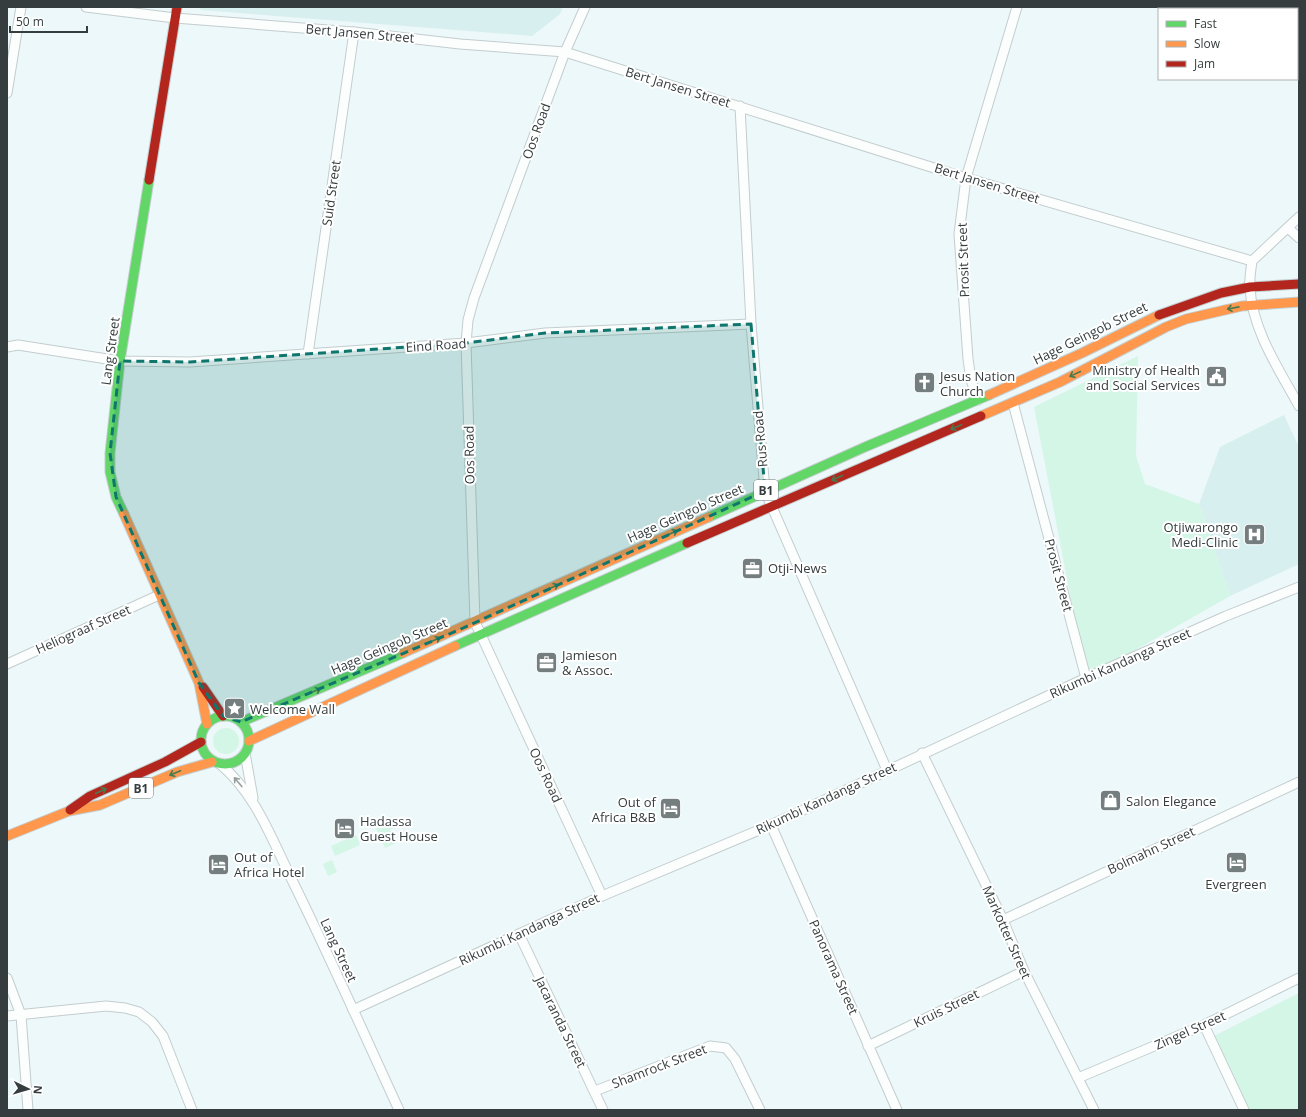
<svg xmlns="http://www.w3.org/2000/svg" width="1306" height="1117" font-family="'Open Sans',sans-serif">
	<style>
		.built { fill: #d8eff0 }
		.green { fill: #d4f6e6 }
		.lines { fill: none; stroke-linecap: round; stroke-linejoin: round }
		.street-casing { stroke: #c4cdce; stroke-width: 11 }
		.fast-casing { stroke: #c4cdce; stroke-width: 11 }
		.slow-casing { stroke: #c4cdce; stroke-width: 11 }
		.jam-casing { stroke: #c4cdce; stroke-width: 11 }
		.street { stroke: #fcfefe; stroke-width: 9 }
		.fast { stroke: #63d668; stroke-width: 9 }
		.slow { stroke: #ff974d; stroke-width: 9 }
		.jam { stroke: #b3261e; stroke-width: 9 }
		.oneway { stroke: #477a4f }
		.oneway2 { stroke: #989e9e }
		.marked { fill: #0f766e; fill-opacity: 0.2; stroke: #0f766e; stroke-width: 3; stroke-dasharray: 8 5; stroke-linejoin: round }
		.labels { text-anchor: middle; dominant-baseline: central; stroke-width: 4; stroke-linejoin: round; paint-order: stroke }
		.shield { fill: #fff; stroke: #727778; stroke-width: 1 }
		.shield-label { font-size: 12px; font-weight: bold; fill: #353d3e }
		.street-label { font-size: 13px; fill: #353d3e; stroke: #fff }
		.poi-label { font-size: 13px; fill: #353d3e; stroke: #fff; text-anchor: start }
	</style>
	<rect width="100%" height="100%" fill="#ecf8f9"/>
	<g class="built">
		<polygon points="199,7 563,7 560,14 532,36 201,10"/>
		<polygon points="1284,415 1299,447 1299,564 1230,596 1199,504 1220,447"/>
	</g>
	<g class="green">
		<polygon points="1138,356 1136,456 1145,484 1199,504 1230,596 1086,678 1034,407"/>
		<circle cx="226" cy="741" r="13"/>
		<polygon points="391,816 395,827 390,830 396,843 385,848 374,824"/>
		<polygon points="356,835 360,845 335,856 331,846"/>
		<polygon points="332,860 337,872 328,876 323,864"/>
		<polygon points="1299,993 1299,1110 1244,1110 1210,1038"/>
	</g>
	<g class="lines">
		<defs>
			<g id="street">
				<polyline points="86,7 175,18 354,32 460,44 565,52 966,178 1252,261"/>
				<polyline points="585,7 565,52 474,298 468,320 466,343 475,622 602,896"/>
				<polyline points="1228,7 1236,9"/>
				<polyline points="1297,26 1299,27"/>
				<polyline points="7,93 21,7"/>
				<polyline points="740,106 751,324 765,491 887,770"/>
				<path d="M1299,217L1252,261C1251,270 1249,279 1250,288C1252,330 1280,371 1299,406"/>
				<polyline points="1288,228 1299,238"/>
				<polyline points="7,347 18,345 120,361 190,362 466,343 545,333 751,324"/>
				<polyline points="308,354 354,32"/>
				<polyline points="978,400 971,380 968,359 959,234 966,178 1017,7"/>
				<polyline points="1013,403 1086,678"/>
				<polyline points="7,664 159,595"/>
				<polyline points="245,753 253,798"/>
				<polyline points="922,753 1003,920 1024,971 1094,1110"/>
				<path d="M220,764C256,794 272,840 293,882C330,957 364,1034 399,1110"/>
				<polyline points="771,825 897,1110"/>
				<polyline points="1003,920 1299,782"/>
				<polyline points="519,934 603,1110"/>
				<polyline points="7,978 21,1015 28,1110"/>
				<polyline points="353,1010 602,896 771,825 1086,678 1226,616 1299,587"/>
				<polyline points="7,1016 106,1006 125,1008 139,1012 152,1022 163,1036 192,1110"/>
				<polyline points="1204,1025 1244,1110"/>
				<polyline points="868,1046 1024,971"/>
				<polyline points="1078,1078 1204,1025 1299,978"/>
				<polyline points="595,1091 710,1046 726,1048 735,1059 760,1110"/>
			</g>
			<g id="fast">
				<polyline points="124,514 116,497 110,472 110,453 120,361 149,180"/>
				<polyline points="709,517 865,447 989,395"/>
				<polyline points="455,646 687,543"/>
				<circle cx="225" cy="740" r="24"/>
				<polyline points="241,722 403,653"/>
			</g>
			<g id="slow">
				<polyline points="989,395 1082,353 1159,315"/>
				<polyline points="981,416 1060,382 1166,327 1186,319 1242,306 1299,302"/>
				<polyline points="124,514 199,683 207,724"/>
				<polyline points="403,653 709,517"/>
				<polyline points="249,741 455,646"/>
				<polyline points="7,836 69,811 100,805 177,772 212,762"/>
			</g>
			<g id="jam">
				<polyline points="149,180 177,7"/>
				<polyline points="1159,315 1221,293 1250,287 1299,284"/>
				<polyline points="687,543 981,416"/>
				<polyline points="203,687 223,716"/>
				<polyline points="70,810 90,796 165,762 201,742"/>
			</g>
		</defs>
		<use href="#street" class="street-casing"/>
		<use href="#fast" class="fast-casing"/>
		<use href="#slow" class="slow-casing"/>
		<use href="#jam" class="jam-casing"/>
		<use href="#street" class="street"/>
		<use href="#fast" class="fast"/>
		<use href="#slow" class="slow"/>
		<use href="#jam" class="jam"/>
	</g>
	<defs><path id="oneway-shaft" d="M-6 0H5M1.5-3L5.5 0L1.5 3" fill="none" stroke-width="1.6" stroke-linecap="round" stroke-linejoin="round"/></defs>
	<g class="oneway">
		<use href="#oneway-shaft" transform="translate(1233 308) rotate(169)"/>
		<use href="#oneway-shaft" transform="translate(1075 374) rotate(155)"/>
		<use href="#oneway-shaft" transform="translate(956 427) rotate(157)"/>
		<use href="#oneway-shaft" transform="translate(837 478) rotate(156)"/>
		<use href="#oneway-shaft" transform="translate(672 533) rotate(-24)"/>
		<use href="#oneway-shaft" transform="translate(553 587) rotate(-24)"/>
		<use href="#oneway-shaft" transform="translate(435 640) rotate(-23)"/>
		<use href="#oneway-shaft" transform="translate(315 691) rotate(-22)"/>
		<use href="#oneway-shaft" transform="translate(175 773) rotate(157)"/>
		<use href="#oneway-shaft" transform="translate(101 791) rotate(-24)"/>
	</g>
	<use class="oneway2" href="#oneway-shaft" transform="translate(238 782) rotate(-130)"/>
	<path class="marked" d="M751,324L765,491L461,629L241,722L223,716L199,683L116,497L110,453L120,361L190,362L466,343L545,333Z"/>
	<defs>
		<symbol id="civic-square" viewBox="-11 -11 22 22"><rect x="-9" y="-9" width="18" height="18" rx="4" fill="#757e7f" stroke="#fff"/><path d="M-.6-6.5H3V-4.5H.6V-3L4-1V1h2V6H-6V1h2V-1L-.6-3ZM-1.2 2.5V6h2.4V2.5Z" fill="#fff"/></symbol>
		<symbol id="church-square" viewBox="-11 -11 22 22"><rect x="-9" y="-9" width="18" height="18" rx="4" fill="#757e7f" stroke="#fff"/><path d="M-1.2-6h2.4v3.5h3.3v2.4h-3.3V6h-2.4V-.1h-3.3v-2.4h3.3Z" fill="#fff"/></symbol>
		<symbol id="hospital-square" viewBox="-11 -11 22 22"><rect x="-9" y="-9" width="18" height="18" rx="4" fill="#757e7f" stroke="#fff"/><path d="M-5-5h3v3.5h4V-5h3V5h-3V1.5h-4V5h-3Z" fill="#fff"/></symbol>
		<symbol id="office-square" viewBox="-11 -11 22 22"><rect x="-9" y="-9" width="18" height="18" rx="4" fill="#757e7f" stroke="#fff"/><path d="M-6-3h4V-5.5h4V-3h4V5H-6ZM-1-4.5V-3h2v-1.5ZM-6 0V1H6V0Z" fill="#fff"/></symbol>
		<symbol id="sight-square" viewBox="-11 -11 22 22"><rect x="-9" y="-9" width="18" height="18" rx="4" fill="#757e7f" stroke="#fff"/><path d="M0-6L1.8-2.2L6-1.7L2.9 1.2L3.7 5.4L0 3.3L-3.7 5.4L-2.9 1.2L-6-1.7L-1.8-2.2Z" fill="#fff"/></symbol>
		<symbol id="shop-square" viewBox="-11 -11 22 22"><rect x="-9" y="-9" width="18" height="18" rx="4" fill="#757e7f" stroke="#fff"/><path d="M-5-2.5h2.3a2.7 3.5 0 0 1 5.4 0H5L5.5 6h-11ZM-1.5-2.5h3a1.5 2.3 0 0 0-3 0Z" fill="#fff"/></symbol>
		<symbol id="hotel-square" viewBox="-11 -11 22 22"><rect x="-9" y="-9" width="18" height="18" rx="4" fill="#757e7f" stroke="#fff"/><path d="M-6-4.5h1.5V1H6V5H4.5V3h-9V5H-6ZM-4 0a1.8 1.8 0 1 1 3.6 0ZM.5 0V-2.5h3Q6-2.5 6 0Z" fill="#fff"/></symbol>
	</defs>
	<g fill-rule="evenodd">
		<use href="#civic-square" x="1204" y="364" width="25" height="25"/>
		<use href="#church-square" x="912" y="370" width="25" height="25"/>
		<use href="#hospital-square" x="1242" y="522" width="25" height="25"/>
		<use href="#office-square" x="740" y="556" width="25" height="25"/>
		<use href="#office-square" x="534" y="650" width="25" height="25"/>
		<use href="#sight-square" x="222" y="696" width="25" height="25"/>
		<use href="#shop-square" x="1098" y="788" width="25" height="25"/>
		<use href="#hotel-square" x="658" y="796" width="25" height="25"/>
		<use href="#hotel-square" x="332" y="816" width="25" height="25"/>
		<use href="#hotel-square" x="1224" y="850" width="25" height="25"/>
		<use href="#hotel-square" x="206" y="852" width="25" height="25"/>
	</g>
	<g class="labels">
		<g class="shield">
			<rect x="754" y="480" width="24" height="20" rx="3"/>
			<rect x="129" y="778" width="24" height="20" rx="3"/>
		</g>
		<g class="shield-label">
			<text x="766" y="490">B1</text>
			<text x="141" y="788">B1</text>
		</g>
		<g class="street-label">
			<text transform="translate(360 33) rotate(5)">Bert Jansen Street</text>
			<text transform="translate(678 87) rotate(17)">Bert Jansen Street</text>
			<text transform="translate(536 131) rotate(-70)">Oos Road</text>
			<text transform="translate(987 183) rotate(17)">Bert Jansen Street</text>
			<text transform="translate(331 193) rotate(-82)">Suid Street</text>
			<text transform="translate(963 260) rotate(-92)">Prosit Street</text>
			<text transform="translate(1090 333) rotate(-26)">Hage Geingob Street</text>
			<text transform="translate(436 345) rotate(-4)">Eind Road</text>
			<text transform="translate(110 351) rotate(-82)">Lang Street</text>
			<text transform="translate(760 439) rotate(-95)">Rus Road</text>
			<text transform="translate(469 455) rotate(-91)">Oos Road</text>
			<text transform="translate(685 513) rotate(-24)">Hage Geingob Street</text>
			<text transform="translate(1059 575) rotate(75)">Prosit Street</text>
			<text transform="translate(83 629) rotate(-24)">Heliograaf Street</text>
			<text transform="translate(389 646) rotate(-23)">Hage Geingob Street</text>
			<text transform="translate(1120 663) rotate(-24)">Rikumbi Kandanga Street</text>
			<text transform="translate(546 775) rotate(65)">Oos Road</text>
			<text transform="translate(826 798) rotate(-25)">Rikumbi Kandanga Street</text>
			<text transform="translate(1151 850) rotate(-25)">Bolmahn Street</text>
			<text transform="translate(529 929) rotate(-25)">Rikumbi Kandanga Street</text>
			<text transform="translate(1007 932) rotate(66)">Markotter Street</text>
			<text transform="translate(339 950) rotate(65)">Lang Street</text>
			<text transform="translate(834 967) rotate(66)">Panorama Street</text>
			<text transform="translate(946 1008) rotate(-26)">Kruis Street</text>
			<text transform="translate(561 1022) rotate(64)">Jacaranda Street</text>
			<text transform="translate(1190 1030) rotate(-24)">Zingel Street</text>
			<text transform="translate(659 1066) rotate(-21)">Shamrock Street</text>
		</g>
		<g class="poi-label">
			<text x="1200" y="370" text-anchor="end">Ministry of Health<tspan x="1200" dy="15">and Social Services</tspan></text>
			<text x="940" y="376">Jesus Nation<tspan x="940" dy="15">Church</tspan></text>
			<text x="1238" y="527" text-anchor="end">Otjiwarongo<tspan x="1238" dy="15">Medi-Clinic</tspan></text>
			<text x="768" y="568">Otji-News</text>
			<text x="562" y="655">Jamieson<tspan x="562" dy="15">&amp; Assoc.</tspan></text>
			<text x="250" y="709">Welcome Wall</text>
			<text x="1126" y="801">Salon Elegance</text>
			<text x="656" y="802" text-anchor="end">Out of<tspan x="656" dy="15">Africa B&amp;B</tspan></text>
			<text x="360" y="821">Hadassa<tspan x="360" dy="15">Guest House</tspan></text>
			<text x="234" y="857">Out of<tspan x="234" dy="15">Africa Hotel</tspan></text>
			<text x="1236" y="884" text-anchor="middle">Evergreen</text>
		</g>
	</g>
	<rect width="1306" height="1117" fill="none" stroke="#353d3e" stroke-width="16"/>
	<rect x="1158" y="8" width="140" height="72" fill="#ffffff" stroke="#aeb1b2"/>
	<rect x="1166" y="21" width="20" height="6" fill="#63d668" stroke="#aeb1b2"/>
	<text x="1194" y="28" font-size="12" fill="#353d3e">Fast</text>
	<rect x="1166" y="41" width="20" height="6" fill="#ff974d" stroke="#aeb1b2"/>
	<text x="1194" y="48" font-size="12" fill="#353d3e">Slow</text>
	<rect x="1166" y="61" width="20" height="6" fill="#b3261e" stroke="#aeb1b2"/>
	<text x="1194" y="68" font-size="12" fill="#353d3e">Jam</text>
	<g transform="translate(28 1089) rotate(95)" stroke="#ffffff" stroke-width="3" paint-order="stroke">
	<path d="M0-3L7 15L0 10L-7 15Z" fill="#353d3e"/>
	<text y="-6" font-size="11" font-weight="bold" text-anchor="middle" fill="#353d3e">N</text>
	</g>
	<path d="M10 26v6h77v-6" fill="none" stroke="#353d3e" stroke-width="2"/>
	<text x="16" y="26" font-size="12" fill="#353d3e" stroke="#ffffff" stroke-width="3" paint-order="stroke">50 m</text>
</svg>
